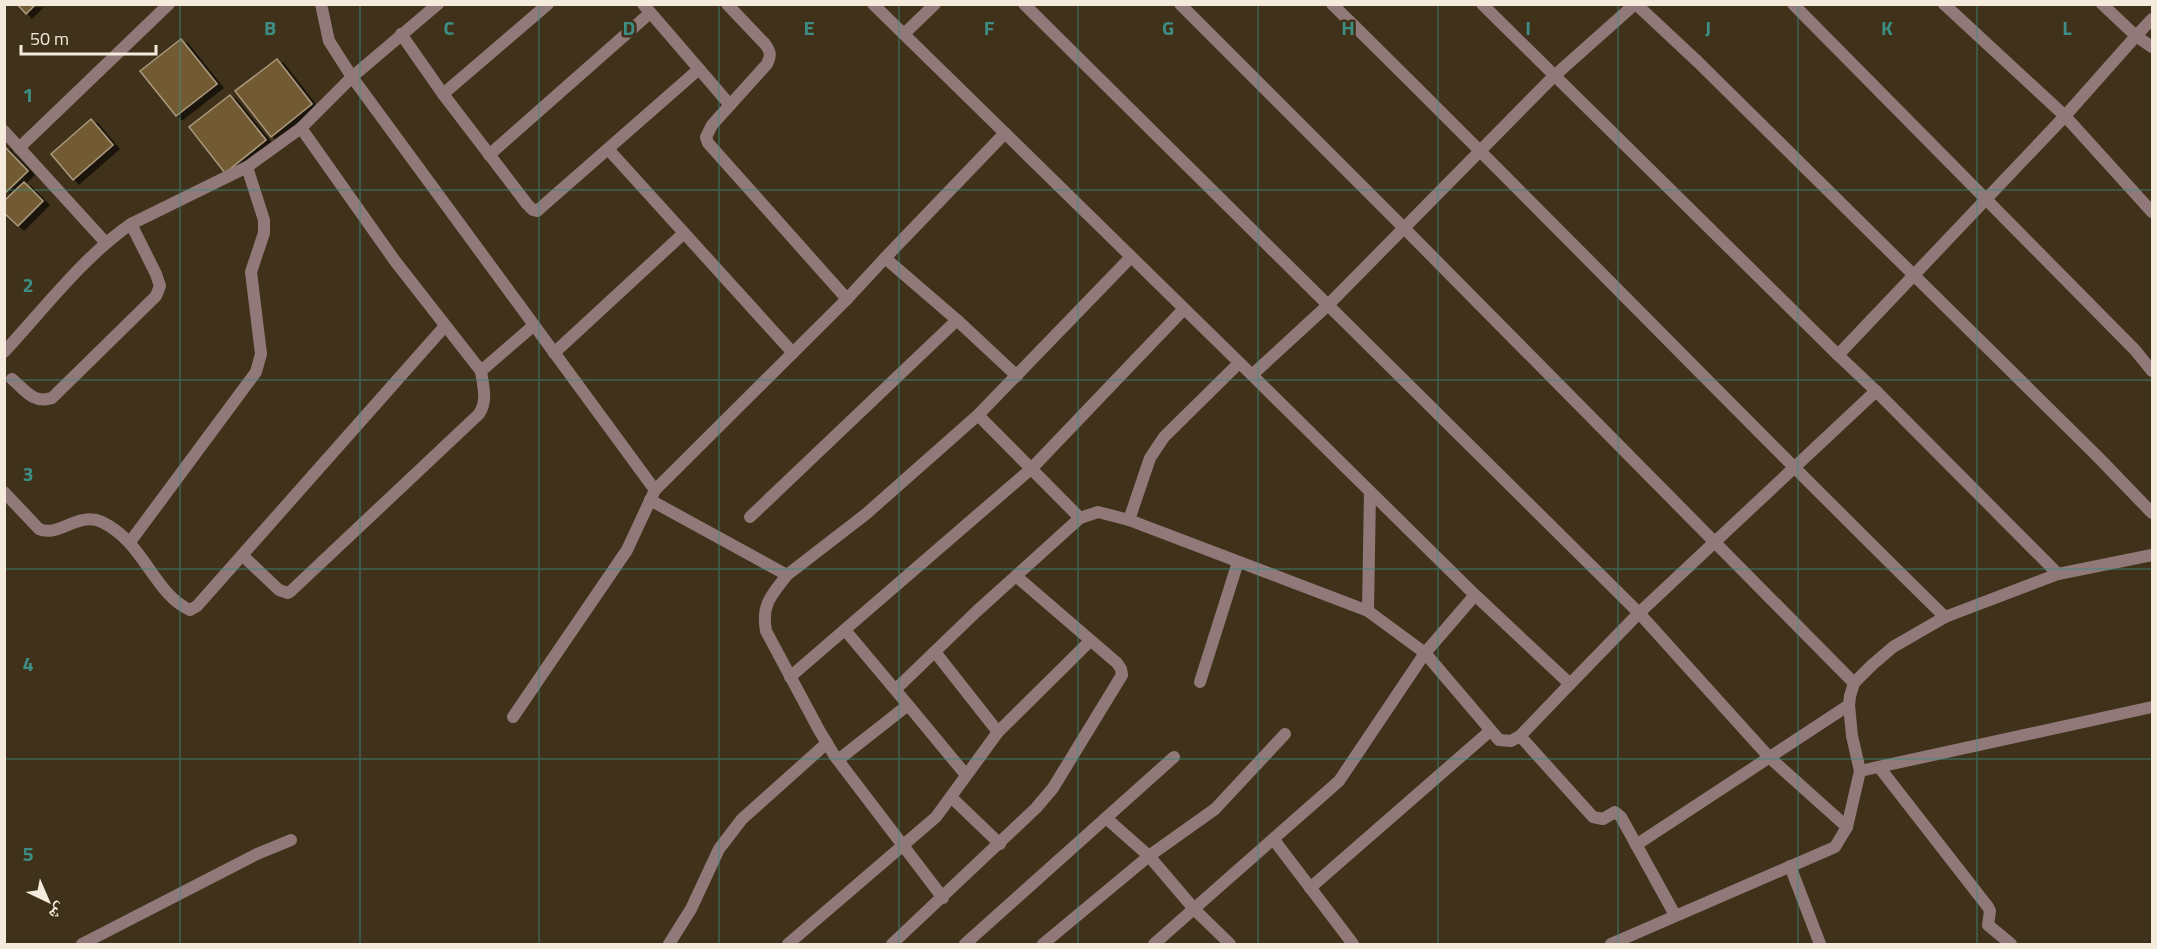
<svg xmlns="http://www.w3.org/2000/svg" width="2157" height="949" font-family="'Titillium Web','Noto Naskh Arabic',sans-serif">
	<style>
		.building { fill: #725a31; stroke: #aa997e; stroke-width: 1.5; filter: url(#shadow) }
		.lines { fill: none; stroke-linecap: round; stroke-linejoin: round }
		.minor { stroke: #91797a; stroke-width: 12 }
		.grid { fill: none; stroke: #3d8d84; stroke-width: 1.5; stroke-opacity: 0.55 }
		.grid-label { font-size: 20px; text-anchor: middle; font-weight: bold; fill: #3d8d84; stroke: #40321a; stroke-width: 5; stroke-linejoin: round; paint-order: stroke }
	</style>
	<defs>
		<filter id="shadow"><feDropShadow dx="6" dy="4" stdDeviation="0" flood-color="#0009"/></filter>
	</defs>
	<rect width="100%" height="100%" fill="#40321a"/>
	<g class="building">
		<polygon points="17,4 36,4 26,14"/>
		<polygon points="181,39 217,84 176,116 140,71"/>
		<polygon points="277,59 312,104 271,137 235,91"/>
		<polygon points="230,95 266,140 225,173 189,127"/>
		<polygon points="91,119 113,145 73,180 51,154"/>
		<polygon points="4,146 28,171 4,194"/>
		<polygon points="24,182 43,201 18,226 4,213 4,201"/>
	</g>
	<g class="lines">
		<g class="minor">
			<polyline points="321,4 329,41 352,77 655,490"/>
			<polyline points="643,4 730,105"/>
			<path d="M727,4L765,44C771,52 771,56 767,64L712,125L706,137L708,143L847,299"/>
			<polyline points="873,4 1252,375 1327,306 1553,77 1635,4"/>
			<polyline points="1024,4 1639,613 1769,757 1847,827"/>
			<polyline points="1180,4 1403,227 1854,683"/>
			<path d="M1332,4C1539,207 1739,415 1945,617"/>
			<polyline points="1482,4 1838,355"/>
			<polyline points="1636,4 1698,62 2098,457 2152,513"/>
			<polyline points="1793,4 2135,350 2152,371"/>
			<polyline points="1944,4 2065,116 2152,212"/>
			<polyline points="2152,19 2136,36 2152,47"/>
			<polyline points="401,34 443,94 527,204 533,210 537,211 699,69"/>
			<polyline points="904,34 935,4"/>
			<polyline points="443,94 548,4"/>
			<polyline points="301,128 395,261 481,371 533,326"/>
			<polyline points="4,131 106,243"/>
			<polyline points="1005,133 885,258 957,320 1017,376"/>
			<polyline points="19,148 169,4"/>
			<polyline points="608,149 793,353"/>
			<polyline points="489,155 650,13"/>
			<path d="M4,352C43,310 84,256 131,224L247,167L301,128L352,77L438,4"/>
			<polyline points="554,353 684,233"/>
			<polyline points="1252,375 1475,595 1570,684 1639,613 1876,391 1838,355 2065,116 2136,36 2102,4"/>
			<path d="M12,379C25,390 33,404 52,398L156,296L160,286L156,274L131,224"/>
			<polyline points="1876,391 2058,574"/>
			<polyline points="978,415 1080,518"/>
			<path d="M4,492L39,529C58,538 78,511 102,522C144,542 154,594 190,610L197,606L445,326"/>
			<polyline points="650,500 787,575 866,514 978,415 1131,257"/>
			<polyline points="750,517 957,320"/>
			<polyline points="1129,520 1150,458 1164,437 1239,363"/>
			<polyline points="130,542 256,372 261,354 251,272 264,233 264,220 247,167"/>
			<path d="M242,555L279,590L288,593L291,591L479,414C488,400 483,386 481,371"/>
			<path d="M787,575C772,595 761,604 766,631L819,730L834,755L943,898"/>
			<polyline points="1368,611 1370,492"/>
			<polyline points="935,652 998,732"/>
			<polyline points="790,677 1032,468 1184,309"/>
			<polyline points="1200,682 1238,562"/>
			<polyline points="896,689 977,611 1080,518 1098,512 1129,520 1368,611 1425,653 1499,740 1511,741 1520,736 1570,684"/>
			<polyline points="908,705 966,775"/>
			<polyline points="513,717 627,550 655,490 847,299 885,258"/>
			<polyline points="1520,736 1593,817 1603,819 1615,812 1621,817 1675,915"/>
			<polyline points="838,760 908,705 845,630"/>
			<polyline points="1879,767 1988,907 1990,911 1988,925 2011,944"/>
			<polyline points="1860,771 2152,707"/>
			<polyline points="951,797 1000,844"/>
			<polyline points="1106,818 1149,856 1195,910 1230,944"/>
			<polyline points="1274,840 1353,944"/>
			<polyline points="1636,845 1849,705"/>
			<polyline points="1790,866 1820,944"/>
			<polyline points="1310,888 1490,731"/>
			<polyline points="82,944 257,854 291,840"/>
			<polyline points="669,944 691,909 719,849 742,819 827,743"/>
			<polyline points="788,944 936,817 998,732 1090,641"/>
			<polyline points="892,944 1036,808 1053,788 1122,675 1121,669 1117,663 1016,576"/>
			<polyline points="965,944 1174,757"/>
			<polyline points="1043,944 1149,856 1215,809 1285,734"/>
			<polyline points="1154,944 1339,781 1425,653 1475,595"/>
			<polyline points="1611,944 1835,847 1847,827 1860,771 1852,736 1849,705 1850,696 1854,683 1872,665 1893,647 1945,617 2058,574 2152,555"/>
		</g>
	</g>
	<path class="grid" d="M180,4V944M360,4V944M539,4V944M719,4V944M899,4V944M1078,4V944M1258,4V944M1438,4V944M1618,4V944M1798,4V944M1977,4V944M4,190H2152M4,380H2152M4,569H2152M4,759H2152"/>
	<g class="grid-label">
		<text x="270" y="35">B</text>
		<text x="449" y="35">C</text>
		<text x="629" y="35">D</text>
		<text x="809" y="35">E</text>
		<text x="989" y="35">F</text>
		<text x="1168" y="35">G</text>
		<text x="1348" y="35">H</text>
		<text x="1528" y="35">I</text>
		<text x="1708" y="35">J</text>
		<text x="1887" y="35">K</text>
		<text x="2067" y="35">L</text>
		<text x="28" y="102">1</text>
		<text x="28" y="292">2</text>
		<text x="28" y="481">3</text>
		<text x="28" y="671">4</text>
		<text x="28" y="861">5</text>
	</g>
	<rect width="2157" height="949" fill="none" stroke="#f4ebdd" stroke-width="12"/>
	<g transform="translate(48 901) rotate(136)" stroke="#40321a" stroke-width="4.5" paint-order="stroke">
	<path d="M0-4.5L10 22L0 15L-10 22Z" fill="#f4ebdd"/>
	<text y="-9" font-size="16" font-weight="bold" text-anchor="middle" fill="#f4ebdd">ش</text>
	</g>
	<path d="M21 45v9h135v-9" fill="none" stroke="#f4ebdd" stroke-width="3"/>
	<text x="30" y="45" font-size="18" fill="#f4ebdd" stroke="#40321a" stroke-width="4.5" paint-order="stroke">50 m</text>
</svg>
